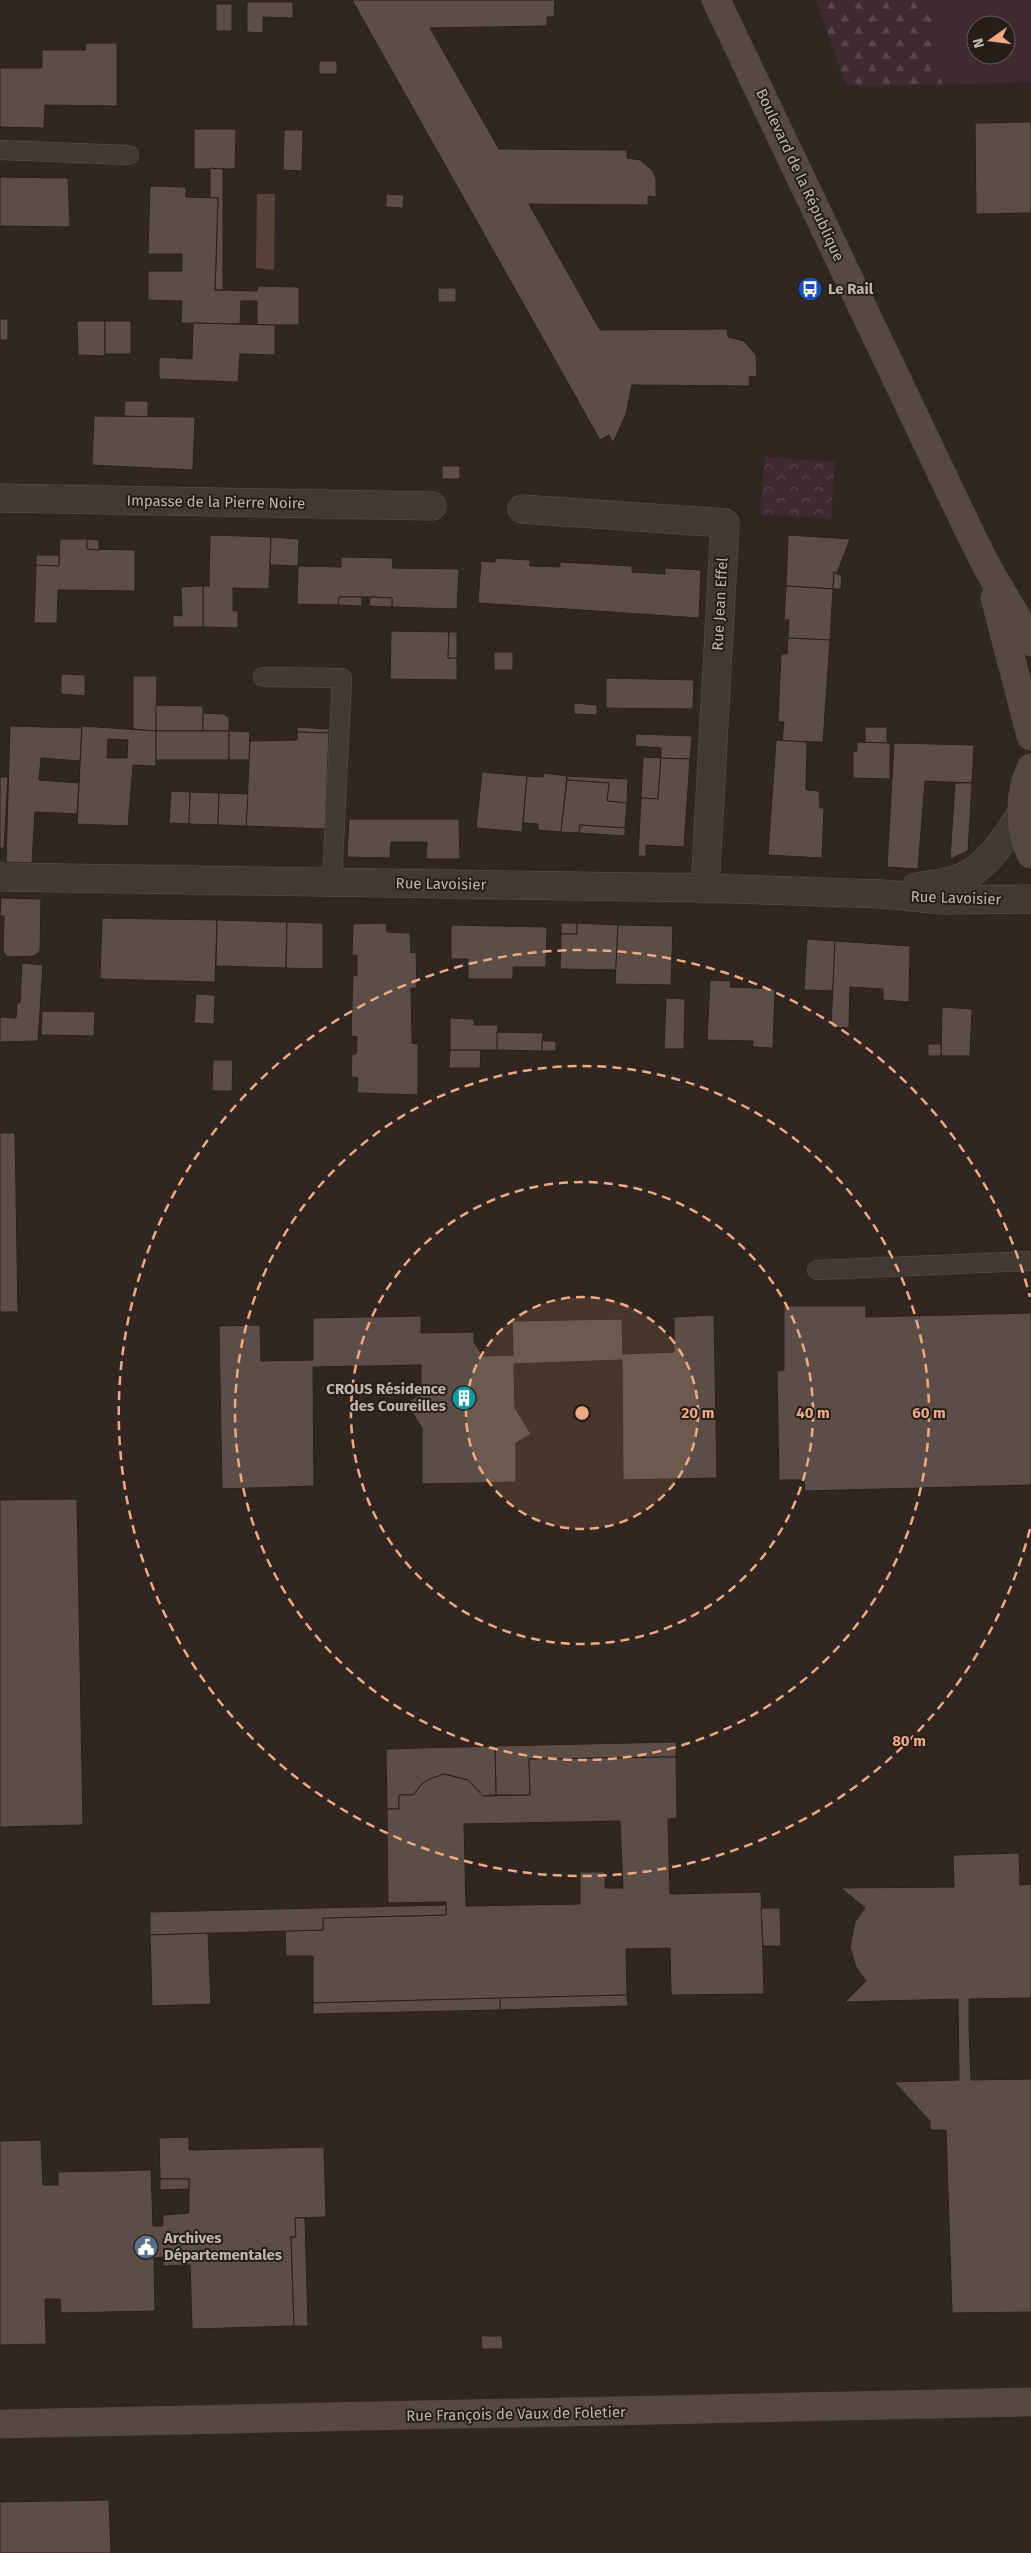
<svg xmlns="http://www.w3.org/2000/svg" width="1031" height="2553" font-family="'Fira Sans',sans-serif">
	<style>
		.green { fill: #3f2a32; fill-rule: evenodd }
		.forest { fill: url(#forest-firs) }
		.park { fill: url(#park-crowns) }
		.water { fill: #584136 }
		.building { fill: #5c4e47; stroke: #2a201b; fill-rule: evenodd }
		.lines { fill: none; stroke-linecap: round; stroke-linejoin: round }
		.lane-casing { stroke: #5e544e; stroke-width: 20 }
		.street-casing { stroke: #5e544e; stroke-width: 29 }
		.secondary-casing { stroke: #4d423d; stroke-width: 29 }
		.lane { stroke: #433933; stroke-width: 19 }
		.street { stroke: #433933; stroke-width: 28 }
		.secondary { stroke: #564942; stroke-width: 28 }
		.ring { fill: none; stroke: #ecaa87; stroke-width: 2.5; stroke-dasharray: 9 6 }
		.labels { text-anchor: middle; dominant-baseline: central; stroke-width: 4; stroke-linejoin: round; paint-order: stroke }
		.street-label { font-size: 15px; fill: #c0b4ad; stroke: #281e19 }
		.poi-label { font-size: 15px; font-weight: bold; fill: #c0b4ad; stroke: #281e19; text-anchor: start }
		.centre { fill: #ecaa87; stroke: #281e19; stroke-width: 2.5 }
		.ring-label { font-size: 15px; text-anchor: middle; font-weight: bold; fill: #ecaa87; stroke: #281e19; stroke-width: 4; stroke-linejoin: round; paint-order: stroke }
	</style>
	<defs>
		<pattern id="forest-firs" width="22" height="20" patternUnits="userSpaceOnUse" patternTransform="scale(1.25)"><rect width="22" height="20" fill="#3f2a32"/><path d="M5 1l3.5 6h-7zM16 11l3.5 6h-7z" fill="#59464d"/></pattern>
		<pattern id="park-crowns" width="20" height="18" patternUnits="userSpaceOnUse" patternTransform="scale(1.25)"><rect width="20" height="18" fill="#3f2a32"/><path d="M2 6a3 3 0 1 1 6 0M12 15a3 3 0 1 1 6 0" fill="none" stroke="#59464d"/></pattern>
	</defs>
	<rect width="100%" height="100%" fill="#322620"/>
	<path class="green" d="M930,0H1031V82L942,85ZM976,25H1006V55H976Z"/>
	<polygon class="forest" points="816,0 930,0 942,85 846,86"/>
	<polygon class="park" points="765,457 835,462 831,519 760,514"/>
	<polygon class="water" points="257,194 275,194 274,270 256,268"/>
	<g class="building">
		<polygon points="352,0 555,0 554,17 547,17 547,26 430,28 499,149 627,150 627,158 640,160 653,171 656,179 656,197 648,196 648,205 529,204 600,330 727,329 728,337 744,341 756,355 757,376 749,377 750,386 632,385 626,414 613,443 609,435 600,440"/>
		<polygon points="247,2 293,2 293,18 263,17 263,33 247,32"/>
		<rect x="216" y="4" width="16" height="27"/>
		<polygon points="86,43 117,43 117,106 45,105 44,128 0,127 0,68 42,68 42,50 85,50"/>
		<rect x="319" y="61" width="18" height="13"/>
		<polygon points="1031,122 1031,213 976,214 975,123"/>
		<polygon points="194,129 236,129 235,169 194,169"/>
		<polygon points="284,130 303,130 302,171 283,170"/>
		<polygon points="210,168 223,169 223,290 215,290 218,198 210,198"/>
		<polygon points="0,177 68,178 70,227 0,226"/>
		<polygon points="150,186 186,187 186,197 218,198 215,290 257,291 258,286 299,287 299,325 257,325 257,301 241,301 240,324 181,323 182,301 148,300 148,271 182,271 182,254 148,254"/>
		<polygon points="386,194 404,195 403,208 386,207"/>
		<rect x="438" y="288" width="18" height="14"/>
		<rect x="0" y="319" width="8" height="21"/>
		<polygon points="77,321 105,321 105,356 78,355"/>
		<rect x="105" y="321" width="26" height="33"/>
		<polygon points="193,323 275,325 275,355 240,354 238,382 159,379 159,357 192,359"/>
		<polygon points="125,401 148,401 148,417 124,416"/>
		<polygon points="94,416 195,417 193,470 92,465"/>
		<rect x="442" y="466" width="18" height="13"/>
		<polygon points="210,535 271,537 269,589 233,588 233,611 238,611 238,628 203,627 203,586 209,586"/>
		<polygon points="788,535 850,539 837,573 834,572 833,589 786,586"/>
		<polygon points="271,537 299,539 298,566 270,565"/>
		<polygon points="60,539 87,539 87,549 135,550 135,591 58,590 57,623 34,623 36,565 59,566"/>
		<polygon points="87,539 99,540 99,550 87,549"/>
		<polygon points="36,555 59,555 59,566 36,565"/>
		<polygon points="341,557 392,558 393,568 459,569 457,609 392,607 392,598 370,597 339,597 338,605 297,604 298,566 341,567"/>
		<polygon points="495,558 530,560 530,566 560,567 560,562 632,566 632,572 665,574 665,568 701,570 699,618 478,603 481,561 495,562"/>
		<polygon points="834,572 842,576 841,589 833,589"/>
		<polygon points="203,586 203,627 173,627 173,615 182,616 181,587"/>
		<polygon points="786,586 833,589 830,640 788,638 789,620 784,620"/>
		<polygon points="339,597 362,597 362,606 338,605"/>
		<polygon points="370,597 392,598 392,607 369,606"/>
		<polygon points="391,631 449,632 448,658 457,658 457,680 390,679"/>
		<polygon points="449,632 457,632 457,658 448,658"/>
		<polygon points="788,638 830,640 823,742 782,741 784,722 778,722 781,654 787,654"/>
		<rect x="494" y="652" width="19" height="18"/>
		<polygon points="61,674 85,675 85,696 61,694"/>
		<polygon points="133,676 157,676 156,731 133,729"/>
		<polygon points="606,678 694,680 693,709 606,708"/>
		<polygon points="574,703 597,705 597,715 574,714"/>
		<polygon points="156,705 203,706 203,731 156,731"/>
		<polygon points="203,713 224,714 229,718 229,731 203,731"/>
		<polygon points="10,726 82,728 80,761 41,758 39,780 79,783 77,814 35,812 32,863 6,862"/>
		<path d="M82,726L156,731V766L133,765L128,826L77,824ZM108,739L128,740L127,758H107Z"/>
		<polygon points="297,727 329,729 329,733 297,732"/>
		<rect x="865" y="727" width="22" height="16"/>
		<rect x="156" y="731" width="73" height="29"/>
		<polygon points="229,731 250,732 249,760 229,760"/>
		<polygon points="297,732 329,733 325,829 246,826 250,741 297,740"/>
		<polygon points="636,734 692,736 690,759 661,758 661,748 635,746"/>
		<polygon points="776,740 807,742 806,790 819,791 820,808 824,808 822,858 768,855"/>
		<polygon points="857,742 890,743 890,779 853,778 853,751 857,751"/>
		<polygon points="894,743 974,745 972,783 925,781 918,869 887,867"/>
		<polygon points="643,757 661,758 658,799 641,798"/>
		<polygon points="661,758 690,759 684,847 646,845 646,856 638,856 641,798 658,799"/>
		<polygon points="482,772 527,776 522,832 476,828"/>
		<polygon points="544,773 567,776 561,832 538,830 538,824 523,823 527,776 543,777"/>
		<polygon points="567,776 628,779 627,803 607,801 609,783 567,780"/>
		<polygon points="0,777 8,777 4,848 0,848"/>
		<polygon points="567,780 609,783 607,801 627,803 625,828 580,825 579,833 561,832"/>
		<polygon points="955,783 972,783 968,851 950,859"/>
		<polygon points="171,791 190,792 189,824 169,823"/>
		<polygon points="190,792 219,793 218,825 189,824"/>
		<polygon points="219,793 248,794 246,826 218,825"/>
		<polygon points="349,819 459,819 460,859 426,859 427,842 391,842 390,858 347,857"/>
		<polygon points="580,825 625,828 625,836 579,833"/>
		<polygon points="1,898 41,899 40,951 34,956 7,957 3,951 4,916 0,916"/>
		<polygon points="102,918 217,920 215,982 100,979"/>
		<polygon points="217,920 287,922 286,968 216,966"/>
		<polygon points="287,922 323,923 323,969 286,968"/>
		<polygon points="386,923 387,932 410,933 411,953 416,952 417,988 411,988 412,1036 412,1043 418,1044 418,1095 357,1093 358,1078 351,1077 352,1054 356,1054 357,1037 351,1036 353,975 357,976 357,955 352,955 353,924"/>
		<rect x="561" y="923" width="16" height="11"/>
		<polygon points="577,923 618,925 616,970 560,969 561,934 577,934"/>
		<polygon points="451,925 547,927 546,967 513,967 513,979 468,979 468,959 451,959"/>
		<polygon points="618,925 673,926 671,985 615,984"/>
		<polygon points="807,939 835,941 833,991 804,990"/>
		<polygon points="835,941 910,946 909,1002 883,1000 883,989 850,987 849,1028 831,1027"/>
		<polygon points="22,963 43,965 38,1041 0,1042 0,1017 16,1018 17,1003 20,1003"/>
		<polygon points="710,980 731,981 730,987 775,989 773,1048 753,1047 753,1041 707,1040"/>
		<polygon points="196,994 215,995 214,1024 194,1023"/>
		<polygon points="666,998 685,999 684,1049 664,1049"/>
		<polygon points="942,1007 972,1009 970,1056 941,1056"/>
		<polygon points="42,1011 95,1012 94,1036 41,1035"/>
		<polygon points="450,1018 474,1019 474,1025 498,1025 497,1050 450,1050"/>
		<polygon points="497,1032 543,1033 542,1051 497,1050"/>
		<rect x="542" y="1041" width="14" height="10"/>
		<rect x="928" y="1044" width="13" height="12"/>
		<polygon points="450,1050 481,1050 480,1068 449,1068"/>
		<polygon points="213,1060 233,1060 232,1091 212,1091"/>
		<polygon points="0,1133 15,1133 18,1312 0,1312"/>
		<polygon points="784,1306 866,1306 866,1317 1031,1313 1031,1485 805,1491 804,1480 779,1480 777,1371 784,1370"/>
		<polygon points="714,1315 717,1478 623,1480 622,1360 514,1364 515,1408 531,1434 516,1443 516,1482 477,1483 422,1484 422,1428 406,1403 421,1394 421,1365 313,1367 314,1486 222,1489 219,1326 260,1325 261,1361 313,1360 313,1318 421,1316 421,1333 474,1332 474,1342 483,1356 513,1355 512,1321 622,1319 623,1354 674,1352 674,1317"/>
		<polygon points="77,1499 83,1825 0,1827 0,1500"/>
		<polygon points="676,1742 676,1757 529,1759 530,1795 496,1795 495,1746"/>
		<polygon points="495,1746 496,1795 483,1796 468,1780 444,1774 430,1779 422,1784 413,1795 399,1795 399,1809 387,1809 386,1749"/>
		<path d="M676,1757L677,1818L668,1819L670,1894L761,1892L764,1994L671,1995L670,1948L626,1949L627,1995L313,2003V1956H286L285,1931L323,1930V1918L446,1915V1902L388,1903L387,1809H399V1795H413L422,1784L430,1779L444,1774L468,1780L483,1796L530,1795L529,1759ZM620,1821L623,1888H605V1872H580V1904L466,1906L464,1824Z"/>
		<polygon points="1019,1853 1020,1885 1031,1884 1031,1998 969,1999 969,2029 971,2080 1031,2079 1031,2312 952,2313 946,2130 930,2130 930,2121 894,2082 959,2080 958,1999 845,2002 866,1981 856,1967 850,1947 855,1922 865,1908 841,1888 954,1887 953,1855"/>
		<polygon points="446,1905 446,1915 323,1918 323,1930 150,1935 150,1912"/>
		<polygon points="761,1908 780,1908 781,1946 763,1946"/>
		<polygon points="208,1933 211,2004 152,2006 150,1935"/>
		<polygon points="627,1995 628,2006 500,2010 500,1998"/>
		<polygon points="500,1998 500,2010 313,2014 313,2003"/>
		<polygon points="189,2137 189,2150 324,2147 326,2217 295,2218 296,2237 291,2237 294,2326 192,2329 190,2265 163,2266 163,2257 154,2258 155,2311 61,2313 60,2299 45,2299 46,2344 0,2345 0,2141 41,2140 43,2185 58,2185 58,2172 151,2170 153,2226 163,2226 163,2215 189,2213 189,2179 160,2179 159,2138"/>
		<polygon points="160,2179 189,2179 189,2189 160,2190"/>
		<polygon points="295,2218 305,2218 308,2326 294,2326 291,2237 296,2237"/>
		<polygon points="481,2336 502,2336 503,2349 482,2349"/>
		<polygon points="109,2500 111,2553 0,2553 0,2502"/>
	</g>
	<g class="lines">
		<defs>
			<g id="lane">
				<polyline points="0,150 129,155"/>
				<polyline points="263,677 342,678 332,883"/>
				<polyline points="817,1270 1031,1261"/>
			</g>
			<g id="street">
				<polyline points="0,498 432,506"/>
				<polyline points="522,509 725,523 705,888"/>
				<polyline points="0,877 705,888 882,894 943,900 1031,899"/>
				<path d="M916,887C929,885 942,884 955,880C986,871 1005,838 1022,813"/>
			</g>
			<g id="secondary">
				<polyline points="716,0 971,535 987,567 1031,642"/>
				<polyline points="995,598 1031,736"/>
				<path d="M1031,768C1019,794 1018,828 1031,854"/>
				<polyline points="0,2424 1031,2402"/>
			</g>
		</defs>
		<use href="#lane" class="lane-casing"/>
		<use href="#street" class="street-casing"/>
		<use href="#secondary" class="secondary-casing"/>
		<use href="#lane" class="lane"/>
		<use href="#street" class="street"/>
		<use href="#secondary" class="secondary"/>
	</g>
	<circle cx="582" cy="1413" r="116" fill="#ecaa87" fill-opacity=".12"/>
	<g class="ring">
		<circle cx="582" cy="1413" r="116"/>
		<circle cx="582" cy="1413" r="231"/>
		<circle cx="582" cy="1413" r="347"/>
		<path d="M1030 1529A463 463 0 1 1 1030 1297"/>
	</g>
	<defs>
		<symbol id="bus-disc" viewBox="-11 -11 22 22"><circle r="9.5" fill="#1a4fb4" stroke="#281e19"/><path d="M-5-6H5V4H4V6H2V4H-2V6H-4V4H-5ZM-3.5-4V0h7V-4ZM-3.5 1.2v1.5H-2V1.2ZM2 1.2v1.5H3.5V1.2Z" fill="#fff"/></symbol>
		<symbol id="building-disc" viewBox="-11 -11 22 22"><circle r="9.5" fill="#0f9aa8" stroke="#281e19"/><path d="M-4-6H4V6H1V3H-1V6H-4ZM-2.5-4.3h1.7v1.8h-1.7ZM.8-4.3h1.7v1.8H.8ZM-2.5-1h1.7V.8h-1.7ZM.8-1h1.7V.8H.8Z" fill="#fff"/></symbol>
		<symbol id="civic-disc" viewBox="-11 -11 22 22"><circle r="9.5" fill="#5c6f8a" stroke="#281e19"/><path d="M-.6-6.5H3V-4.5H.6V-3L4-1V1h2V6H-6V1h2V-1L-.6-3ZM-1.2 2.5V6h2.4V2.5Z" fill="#fff"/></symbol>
	</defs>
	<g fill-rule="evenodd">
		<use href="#bus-disc" x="796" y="275" width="28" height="28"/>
		<use href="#building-disc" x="450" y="1384" width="28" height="28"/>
		<use href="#civic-disc" x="132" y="2233" width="28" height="28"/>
	</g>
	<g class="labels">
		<g class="street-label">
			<text transform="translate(800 175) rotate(65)">Boulevard de la République</text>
			<text transform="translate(216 502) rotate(1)">Impasse de la Pierre Noire</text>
			<text transform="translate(720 604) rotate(-87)">Rue Jean Effel</text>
			<text transform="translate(441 884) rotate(1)">Rue Lavoisier</text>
			<text transform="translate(956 898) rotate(2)">Rue Lavoisier</text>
			<text transform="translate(516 2414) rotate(-1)">Rue François de Vaux de Foletier</text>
		</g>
		<g class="poi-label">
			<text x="828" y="289">Le Rail</text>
			<text x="446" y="1389" text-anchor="end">CROUS Résidence<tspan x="446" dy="17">des Coureilles</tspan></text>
			<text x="164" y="2238">Archives<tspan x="164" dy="17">Départementales</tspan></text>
		</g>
	</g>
	<circle cx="582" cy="1413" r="8" class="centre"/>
	<g class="ring-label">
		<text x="698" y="1418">20 m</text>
		<text x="813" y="1418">40 m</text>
		<text x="929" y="1418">60 m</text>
		<text x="909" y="1746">80 m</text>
	</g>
	<g transform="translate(991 40) rotate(256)"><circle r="24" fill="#281e19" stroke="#655a54"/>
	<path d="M0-4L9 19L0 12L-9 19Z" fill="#ecaa87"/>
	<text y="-8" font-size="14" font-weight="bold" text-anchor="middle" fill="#c0b4ad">N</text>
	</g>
</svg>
